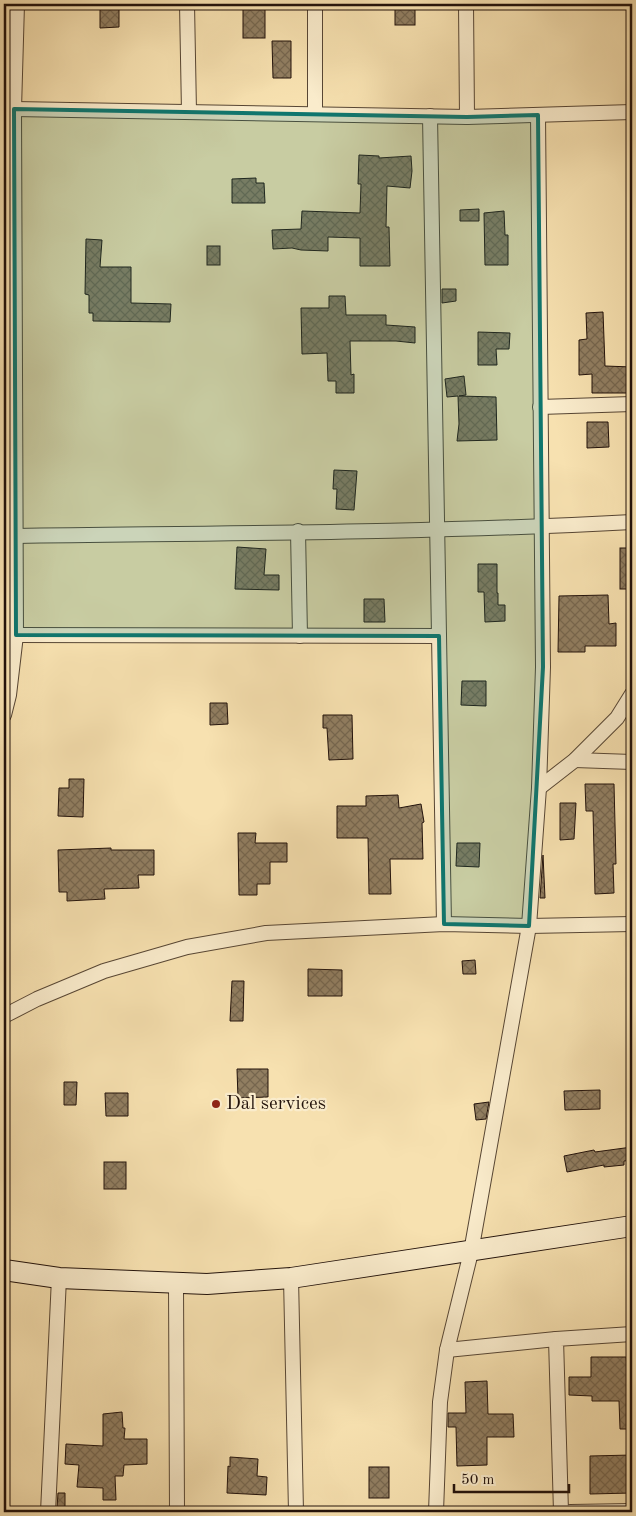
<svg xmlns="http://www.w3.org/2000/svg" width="636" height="1516" font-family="'Old Standard TT',serif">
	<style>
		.building { fill: url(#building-cross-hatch); stroke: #22120b }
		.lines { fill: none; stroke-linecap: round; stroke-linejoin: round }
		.street-casing { stroke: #574634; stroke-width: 16 }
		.secondary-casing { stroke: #22120b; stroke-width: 22 }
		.street { stroke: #faeccc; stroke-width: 14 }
		.secondary { stroke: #faeccc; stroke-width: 20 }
		.marked { fill: #0f766e; fill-opacity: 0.2; stroke: #0f766e; stroke-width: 4; stroke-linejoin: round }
		.poi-dot { fill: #8f2418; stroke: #faeccc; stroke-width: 2 }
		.labels { text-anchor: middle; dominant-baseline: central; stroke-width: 4.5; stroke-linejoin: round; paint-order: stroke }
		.poi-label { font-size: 19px; fill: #22120b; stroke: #faeccc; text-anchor: start }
	</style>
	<defs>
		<pattern id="building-cross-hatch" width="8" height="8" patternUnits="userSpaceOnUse" patternTransform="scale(1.25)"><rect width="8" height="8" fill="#917e61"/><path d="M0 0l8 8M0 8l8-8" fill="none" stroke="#76664e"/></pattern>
	</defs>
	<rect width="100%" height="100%" fill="#f7e1b0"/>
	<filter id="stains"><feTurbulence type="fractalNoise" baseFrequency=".004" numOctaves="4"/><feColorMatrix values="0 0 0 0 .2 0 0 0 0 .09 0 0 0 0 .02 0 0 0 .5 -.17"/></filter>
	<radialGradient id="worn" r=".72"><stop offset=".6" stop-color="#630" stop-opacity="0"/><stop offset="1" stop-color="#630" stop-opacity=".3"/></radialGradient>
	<g class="building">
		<polygon points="100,4 119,4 119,27 100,28"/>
		<rect x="243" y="4" width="22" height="34"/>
		<rect x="395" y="4" width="20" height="21"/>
		<polygon points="272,41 291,41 291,78 273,78"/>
		<polygon points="359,155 379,156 379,158 411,156 412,171 410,188 387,186 386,227 389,227 390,266 360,266 360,238 328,237 328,251 301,250 292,248 273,249 272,230 301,229 302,211 360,213 361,184 358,184"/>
		<polygon points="256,178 256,183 264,183 265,203 232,203 232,179"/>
		<polygon points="479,209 479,221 460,221 460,210"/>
		<polygon points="504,211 505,235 508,235 508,265 485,265 484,213"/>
		<polygon points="86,239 102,240 100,267 131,267 131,303 171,304 170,322 93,321 93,313 89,313 89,295 85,294"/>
		<rect x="207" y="246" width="13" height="19"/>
		<polygon points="442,289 456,289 456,301 442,303"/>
		<polygon points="329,296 345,296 346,315 386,315 386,325 415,327 415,343 396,341 350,341 351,375 354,374 354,393 336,393 336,381 328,381 327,353 302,354 301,308 329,308"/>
		<polygon points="603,312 605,366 632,367 632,393 592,393 592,374 579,375 579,340 587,339 586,313"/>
		<polygon points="478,332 510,333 509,349 496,349 497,365 478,365"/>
		<polygon points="464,376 466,395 459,396 496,397 497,440 457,441 459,424 458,396 447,397 445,379"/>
		<polygon points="587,422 608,422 609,447 587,448"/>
		<polygon points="334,470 357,471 354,510 336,509 337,489 333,489"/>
		<polygon points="237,547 266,549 264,575 279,575 279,590 235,589"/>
		<rect x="620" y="548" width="12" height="41"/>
		<polygon points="478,564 497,564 497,593 498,593 498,605 505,605 505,621 485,622 484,592 478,592"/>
		<polygon points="608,595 609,624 616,623 616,646 585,646 585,652 558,652 559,596"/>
		<polygon points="364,599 384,599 385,622 364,622"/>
		<polygon points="462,681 486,681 486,706 461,705"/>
		<polygon points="210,703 227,703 228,724 210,725"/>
		<polygon points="323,715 352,715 353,759 329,760 327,728 323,728"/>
		<polygon points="69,779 84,779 83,817 58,816 59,788 69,788"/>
		<polygon points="585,784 614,784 616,864 613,864 614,893 595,894 593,811 586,811"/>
		<polygon points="398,795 399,808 421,804 424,822 422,823 423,859 390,859 391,894 369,894 368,838 337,838 337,806 366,806 366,796"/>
		<polygon points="560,803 576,803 574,839 560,840"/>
		<polygon points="238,833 256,833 255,843 287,843 287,862 270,862 270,884 257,884 257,895 239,895"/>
		<polygon points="457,843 480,843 479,867 456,866"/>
		<polygon points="111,848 111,850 154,850 154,875 138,875 139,888 104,889 105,899 67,901 67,892 59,892 58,850"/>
		<polygon points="543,855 545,898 540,898"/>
		<polygon points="475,960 476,974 463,974 462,961"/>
		<polygon points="308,969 342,970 342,996 308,996"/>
		<polygon points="232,981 244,981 243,1021 230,1021"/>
		<polygon points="237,1069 268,1069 268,1097 238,1098"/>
		<polygon points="64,1082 77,1082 76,1105 64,1105"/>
		<polygon points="600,1090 600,1109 565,1110 564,1091"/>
		<polygon points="105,1093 128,1093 128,1116 106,1116"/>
		<polygon points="489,1102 486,1119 476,1120 474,1104"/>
		<polygon points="632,1147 632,1160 624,1161 624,1165 604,1167 604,1165 567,1172 564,1156 594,1150 595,1152"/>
		<rect x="104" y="1162" width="22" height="27"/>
		<polygon points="591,1357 626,1357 627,1366 632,1366 632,1429 620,1429 619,1401 592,1401 592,1396 569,1395 569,1377 591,1377"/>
		<polygon points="487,1381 488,1414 513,1414 514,1437 487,1437 487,1465 457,1466 456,1427 448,1427 448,1413 466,1413 465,1382"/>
		<polygon points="122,1412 123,1428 125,1428 124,1439 147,1439 147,1464 124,1465 123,1476 115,1476 116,1500 103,1500 103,1488 77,1487 79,1465 65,1464 66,1444 103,1446 103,1414"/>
		<polygon points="632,1455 632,1493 590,1494 590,1456"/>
		<polygon points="230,1457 258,1459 257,1476 267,1477 266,1495 227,1493 228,1466 230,1467"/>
		<rect x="369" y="1467" width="20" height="31"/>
		<polygon points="58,1493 65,1493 65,1508 57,1508"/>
	</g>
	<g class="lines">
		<defs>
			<g id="street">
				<polyline points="187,4 189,112"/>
				<polyline points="315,4 315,114"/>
				<polyline points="466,4 467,117"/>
				<polyline points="14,109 467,117 632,112"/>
				<polyline points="430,116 444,924"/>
				<polyline points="540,407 632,404"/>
				<polyline points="298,531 300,636"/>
				<path d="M16,536C221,533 427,533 632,522"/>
				<polyline points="16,635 439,636"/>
				<polyline points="4,715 9,695 16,635 14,109 17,4"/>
				<polyline points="575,760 632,762"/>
				<polyline points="539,788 575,760 617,718 632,694"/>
				<polyline points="4,1016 37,999 104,971 187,947 266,933 444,924 529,926 632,924"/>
				<polyline points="291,1278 296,1512"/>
				<polyline points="176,1284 177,1512"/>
				<polyline points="447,1350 556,1339"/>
				<polyline points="48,1512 59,1278"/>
				<polyline points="436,1512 440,1402 447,1350 471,1252 529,926 539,788 543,667 538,115"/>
				<polyline points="561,1512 556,1339 632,1334"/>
				<polyline points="570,1512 632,1511"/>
			</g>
			<polyline id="secondary" points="4,1270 59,1278 207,1284 291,1278 632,1226"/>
		</defs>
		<use href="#street" class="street-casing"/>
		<use href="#secondary" class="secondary-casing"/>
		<use href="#street" class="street"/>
		<use href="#secondary" class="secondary"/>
	</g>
	<path class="marked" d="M14,109L467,117L538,115L543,667L529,926L444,924L439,636L16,635Z"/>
	<circle class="poi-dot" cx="216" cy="1104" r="5"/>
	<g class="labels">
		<g class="poi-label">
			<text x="226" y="1104">Dal services</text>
		</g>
	</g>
	<rect width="636" height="1516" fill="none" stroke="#f7e1b0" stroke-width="20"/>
	<rect x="5" y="5" width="626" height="1506" fill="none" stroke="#22120b" stroke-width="2.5"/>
	<rect x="10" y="10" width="616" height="1496" fill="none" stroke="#22120b"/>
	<path d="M454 1484v8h115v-8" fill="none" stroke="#22120b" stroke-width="2.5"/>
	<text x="461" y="1484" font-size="15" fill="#22120b" stroke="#faeccc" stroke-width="4" paint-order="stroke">50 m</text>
	<rect width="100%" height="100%" filter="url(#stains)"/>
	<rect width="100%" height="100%" fill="url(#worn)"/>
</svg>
